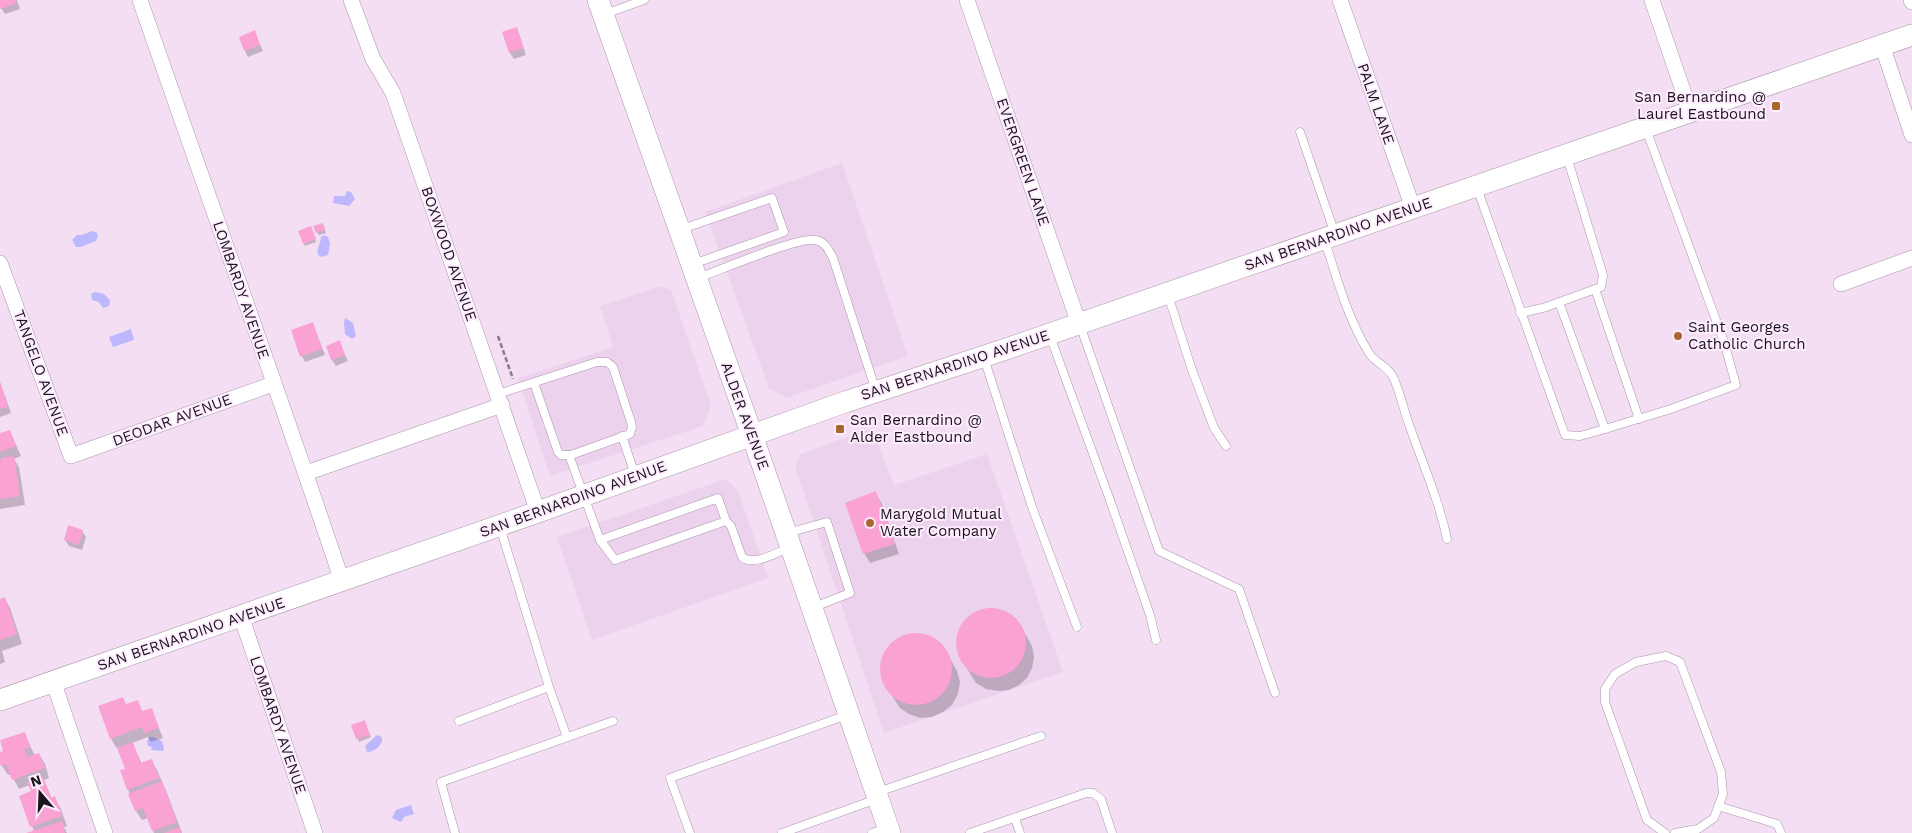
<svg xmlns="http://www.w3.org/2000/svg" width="1912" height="833" font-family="'Work Sans',sans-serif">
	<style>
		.built { fill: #edd2ee }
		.water { fill: #bdb8fd }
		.shadow { fill: #0003 }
		.building { fill: #faa2d4 }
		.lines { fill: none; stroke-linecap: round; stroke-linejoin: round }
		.service-casing { stroke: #aa96aa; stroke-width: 9 }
		.minor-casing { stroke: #aa96aa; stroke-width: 16 }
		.secondary-casing { stroke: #aa96aa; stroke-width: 22 }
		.path { stroke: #8a7c8b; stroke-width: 2.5; stroke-dasharray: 5 2.5; stroke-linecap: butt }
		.service { stroke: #fff; stroke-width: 8 }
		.minor { stroke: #fff; stroke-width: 15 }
		.secondary { stroke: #fff; stroke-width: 21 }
		.poi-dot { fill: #a7692f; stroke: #feedfe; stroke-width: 2 }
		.labels { text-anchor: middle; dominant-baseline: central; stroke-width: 4; stroke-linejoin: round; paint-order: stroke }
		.poi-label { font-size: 15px; fill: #1a131a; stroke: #feedfe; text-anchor: start }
		.street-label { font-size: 15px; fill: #1a131a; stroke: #feedfe }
	</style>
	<rect width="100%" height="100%" fill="#f3def4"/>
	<g class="built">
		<polygon points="842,163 908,356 786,398 769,388 705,212"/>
		<polygon points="661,286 671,290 711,406 703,426 550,476 518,378 613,347 600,306"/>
		<polygon points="872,428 894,485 987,454 1063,672 884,733 795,466 801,454"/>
		<polygon points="726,479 738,491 768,578 592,640 557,537"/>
	</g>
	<g class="water">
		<polygon points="347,191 351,192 355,199 349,206 333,203 334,196 345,196"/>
		<polygon points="92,231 96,232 98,235 96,241 81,247 76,247 72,240 77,235 82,235"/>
		<path d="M324,235L328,237L330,244L328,255L322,257L318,255C316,249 321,243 321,237Z"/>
		<polygon points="95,292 104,294 110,300 109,306 103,308 99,302 92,300 91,294"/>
		<polygon points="345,318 353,323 356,336 352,339 345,334 344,323"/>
		<polygon points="131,329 134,340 113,347 109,337"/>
		<path d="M377,735L382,737C383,745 375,752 367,752L365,746Z"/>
		<polygon points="149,737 153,737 162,741 164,749 163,751 151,750 152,747 148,746 147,742"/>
		<polygon points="411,805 414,814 404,817 401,822 392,818 396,810"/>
	</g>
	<g class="shadow">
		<polygon points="0,0 17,0 20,9 5,14 1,8"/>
		<polygon points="517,29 526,55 514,59 510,53"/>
		<polygon points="254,32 263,51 248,57 245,51"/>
		<polygon points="324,227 326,233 319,235 317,233"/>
		<polygon points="312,230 316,242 305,246 304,244"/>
		<polygon points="313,324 325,355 305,362 302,356"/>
		<polygon points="339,342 348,361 336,366 332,360"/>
		<polygon points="0,382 11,413 0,417"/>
		<polygon points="10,431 21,456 14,459 19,467 25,505 0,509 0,435"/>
		<polygon points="875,493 881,502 899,554 870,563 864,553"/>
		<polygon points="82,531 86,537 82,550 69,546 65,540"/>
		<polygon points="5,599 10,608 22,644 2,651 5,662 0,664 0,600"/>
		<polygon points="991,608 1002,610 1012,615 1019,623 1032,646 1034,657 1032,668 1027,678 1019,685 1009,690 998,691 986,689 976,683 961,659 957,648 957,636 962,625 970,616 980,610"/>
		<polygon points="912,635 923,635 934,639 943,646 957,671 960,682 958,694 952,705 943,712 932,717 920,718 909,714 900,708 885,685 882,675 882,663 886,653 892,644 902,638"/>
		<polygon points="137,701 143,712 151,709 163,738 151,742 148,737 132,743 142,764 151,760 157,770 167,793 182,833 154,833 148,818 142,820 136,811 128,789 127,770 118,747 116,748 111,738 127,705"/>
		<polygon points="366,725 371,737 359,742 353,726"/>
		<polygon points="24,733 35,756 39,754 45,764 49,778 44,780 52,799 54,798 60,807 67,826 64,827 67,833 31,833 34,831 21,796 32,792 30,785 19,789 11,774 8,775 2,766 0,753 5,751"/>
	</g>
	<g class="building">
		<polygon points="0,0 16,0 17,3 0,9"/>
		<polygon points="517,27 524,48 509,53 502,32"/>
		<polygon points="255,30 260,45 244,51 239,37"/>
		<polygon points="323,223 325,230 316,233 313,226"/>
		<polygon points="311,226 316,239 303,244 298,231"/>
		<polygon points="313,322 322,349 300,357 291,330"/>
		<polygon points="340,340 345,355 331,360 326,346"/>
		<polygon points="0,382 8,407 0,409"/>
		<polygon points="10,430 16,446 0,452 0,433"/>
		<polygon points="14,456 20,496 0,499 0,461 2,461 1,458"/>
		<polygon points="876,491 895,544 863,554 845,503"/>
		<polygon points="68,525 83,530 79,545 64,540"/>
		<polygon points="5,597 17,634 0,640 0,599"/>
		<circle cx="991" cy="643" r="35"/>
		<circle cx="916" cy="669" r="36"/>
		<polygon points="123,697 126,704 138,700 142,711 152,708 159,728 144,733 142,727 110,739 98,706"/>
		<polygon points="365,720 370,735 356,739 351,725"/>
		<polygon points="25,732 30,747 24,749 27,757 39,753 45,768 12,780 6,764 1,766 0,763 0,752 3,751 0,740"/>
		<polygon points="133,742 140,763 152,759 159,778 127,790 120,770 125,769 117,748"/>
		<polygon points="43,777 51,798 55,796 62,816 30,827 19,796 31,791 27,782"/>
		<polygon points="162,781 177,822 152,831 143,808 135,811 128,794"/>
		<polygon points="62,821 65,833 26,833"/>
		<polygon points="180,827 182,833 164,833"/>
	</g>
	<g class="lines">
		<defs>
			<g id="service">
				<polyline points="605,14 644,0"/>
				<polyline points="1300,132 1335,234"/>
				<polyline points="1477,188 1565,435 1580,436 1605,429 1671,409 1736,385 1724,342 1646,129"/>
				<polyline points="682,229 772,198 784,232 693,264"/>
				<path d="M1325,241C1337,279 1348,319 1369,353C1375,363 1388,366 1393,377C1400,391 1404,412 1410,427C1423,465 1439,500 1447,539"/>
				<path d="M698,278C720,270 797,237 815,240C825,241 829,251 833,258L876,391"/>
				<polyline points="1595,289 1639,419"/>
				<polyline points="1168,295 1192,370 1214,428 1226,446"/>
				<polyline points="1559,302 1605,429"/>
				<polyline points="1520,313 1543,308 1601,287 1603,275 1567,157"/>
				<polyline points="1080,325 1159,551 1239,589 1275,693"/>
				<polyline points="1050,336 1111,503 1150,615 1156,640"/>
				<polyline points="984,358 1032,507 1077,627"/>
				<polyline points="498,394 597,362 607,362 613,367 631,422 632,427 630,434 571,455 561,455 558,452 534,383"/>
				<polyline points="622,436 635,475"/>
				<polyline points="569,455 600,540 615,560 726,521"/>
				<polyline points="787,533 827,522 850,593 814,607"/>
				<path d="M600,540L718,498L726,521L731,526L742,557C753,567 777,552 789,548"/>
				<polyline points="549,687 567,737"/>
				<polyline points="459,721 549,687 500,527"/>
				<polyline points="878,792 1041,736"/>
				<polyline points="1718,806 1777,824 1781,833"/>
				<polyline points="1015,818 1020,833"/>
				<polyline points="455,833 441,782 613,721"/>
				<polyline points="690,833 670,778 847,715"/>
				<polyline points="782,833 877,799"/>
				<polyline points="872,833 886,828"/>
				<polyline points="970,833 1086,793 1093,793 1101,799 1112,833"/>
				<polyline points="1665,833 1647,820 1605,702 1605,689 1615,674 1636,662 1666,656 1680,662 1721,772 1723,794 1714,818 1698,829 1675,833"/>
			</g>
			<g id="minor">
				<path d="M140,0C207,194 277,387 342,581"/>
				<polyline points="351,0 373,59 393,93 538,512"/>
				<polyline points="967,0 1079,324"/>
				<polyline points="1340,0 1413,208"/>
				<polyline points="1652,0 1690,111"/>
				<polyline points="1911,0 1912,2"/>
				<polyline points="1882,45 1912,135"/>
				<polyline points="0,263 71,456 273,384"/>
				<polyline points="1841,284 1912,258"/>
				<polyline points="306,473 502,405"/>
				<polyline points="241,616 315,833"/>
				<polyline points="53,681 105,833"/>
			</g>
			<g id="secondary">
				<polyline points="598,0 752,435 890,833"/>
				<polyline points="0,700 538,512 845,402 1006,349 1912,35"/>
			</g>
		</defs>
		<use href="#service" class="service-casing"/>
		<use href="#minor" class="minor-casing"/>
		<use href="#secondary" class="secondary-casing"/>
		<polyline class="path" points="498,336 513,379"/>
		<use href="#service" class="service"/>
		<use href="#minor" class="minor"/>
		<use href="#secondary" class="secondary"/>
	</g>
	<g class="poi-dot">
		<rect x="1771" y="101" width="10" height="10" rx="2.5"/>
		<circle cx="1678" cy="336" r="5"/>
		<rect x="835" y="424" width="10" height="10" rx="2.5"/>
		<circle cx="870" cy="523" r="5"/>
	</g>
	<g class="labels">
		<g class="poi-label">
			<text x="1766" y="97" text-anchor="end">San Bernardino @<tspan x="1766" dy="17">Laurel Eastbound</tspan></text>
			<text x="1688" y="327">Saint Georges<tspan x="1688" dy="17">Catholic Church</tspan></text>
			<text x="850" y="420">San Bernardino @<tspan x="850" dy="17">Alder Eastbound</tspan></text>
			<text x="880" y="514">Marygold Mutual<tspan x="880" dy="17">Water Company</tspan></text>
		</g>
		<g class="street-label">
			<text transform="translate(1376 104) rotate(71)">PALM LANE</text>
			<text transform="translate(1023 162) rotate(71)">EVERGREEN LANE</text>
			<text transform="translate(1338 234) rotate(-19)">SAN BERNARDINO AVENUE</text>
			<text transform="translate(449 254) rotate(71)">BOXWOOD AVENUE</text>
			<text transform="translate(241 290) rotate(71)">LOMBARDY AVENUE</text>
			<text transform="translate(955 365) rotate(-18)">SAN BERNARDINO AVENUE</text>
			<text transform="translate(41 373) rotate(70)">TANGELO AVENUE</text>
			<text transform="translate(745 416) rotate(70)">ALDER AVENUE</text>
			<text transform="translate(172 420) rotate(-20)">DEODAR AVENUE</text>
			<text transform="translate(573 499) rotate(-20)">SAN BERNARDINO AVENUE</text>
			<text transform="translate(191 634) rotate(-19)">SAN BERNARDINO AVENUE</text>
			<text transform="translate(278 725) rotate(71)">LOMBARDY AVENUE</text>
		</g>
	</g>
	<g transform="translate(40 793) rotate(341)" stroke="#feedfe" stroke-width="4" paint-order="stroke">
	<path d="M0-4L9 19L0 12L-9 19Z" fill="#1a131a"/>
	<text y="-8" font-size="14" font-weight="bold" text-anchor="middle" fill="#1a131a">N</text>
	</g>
</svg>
